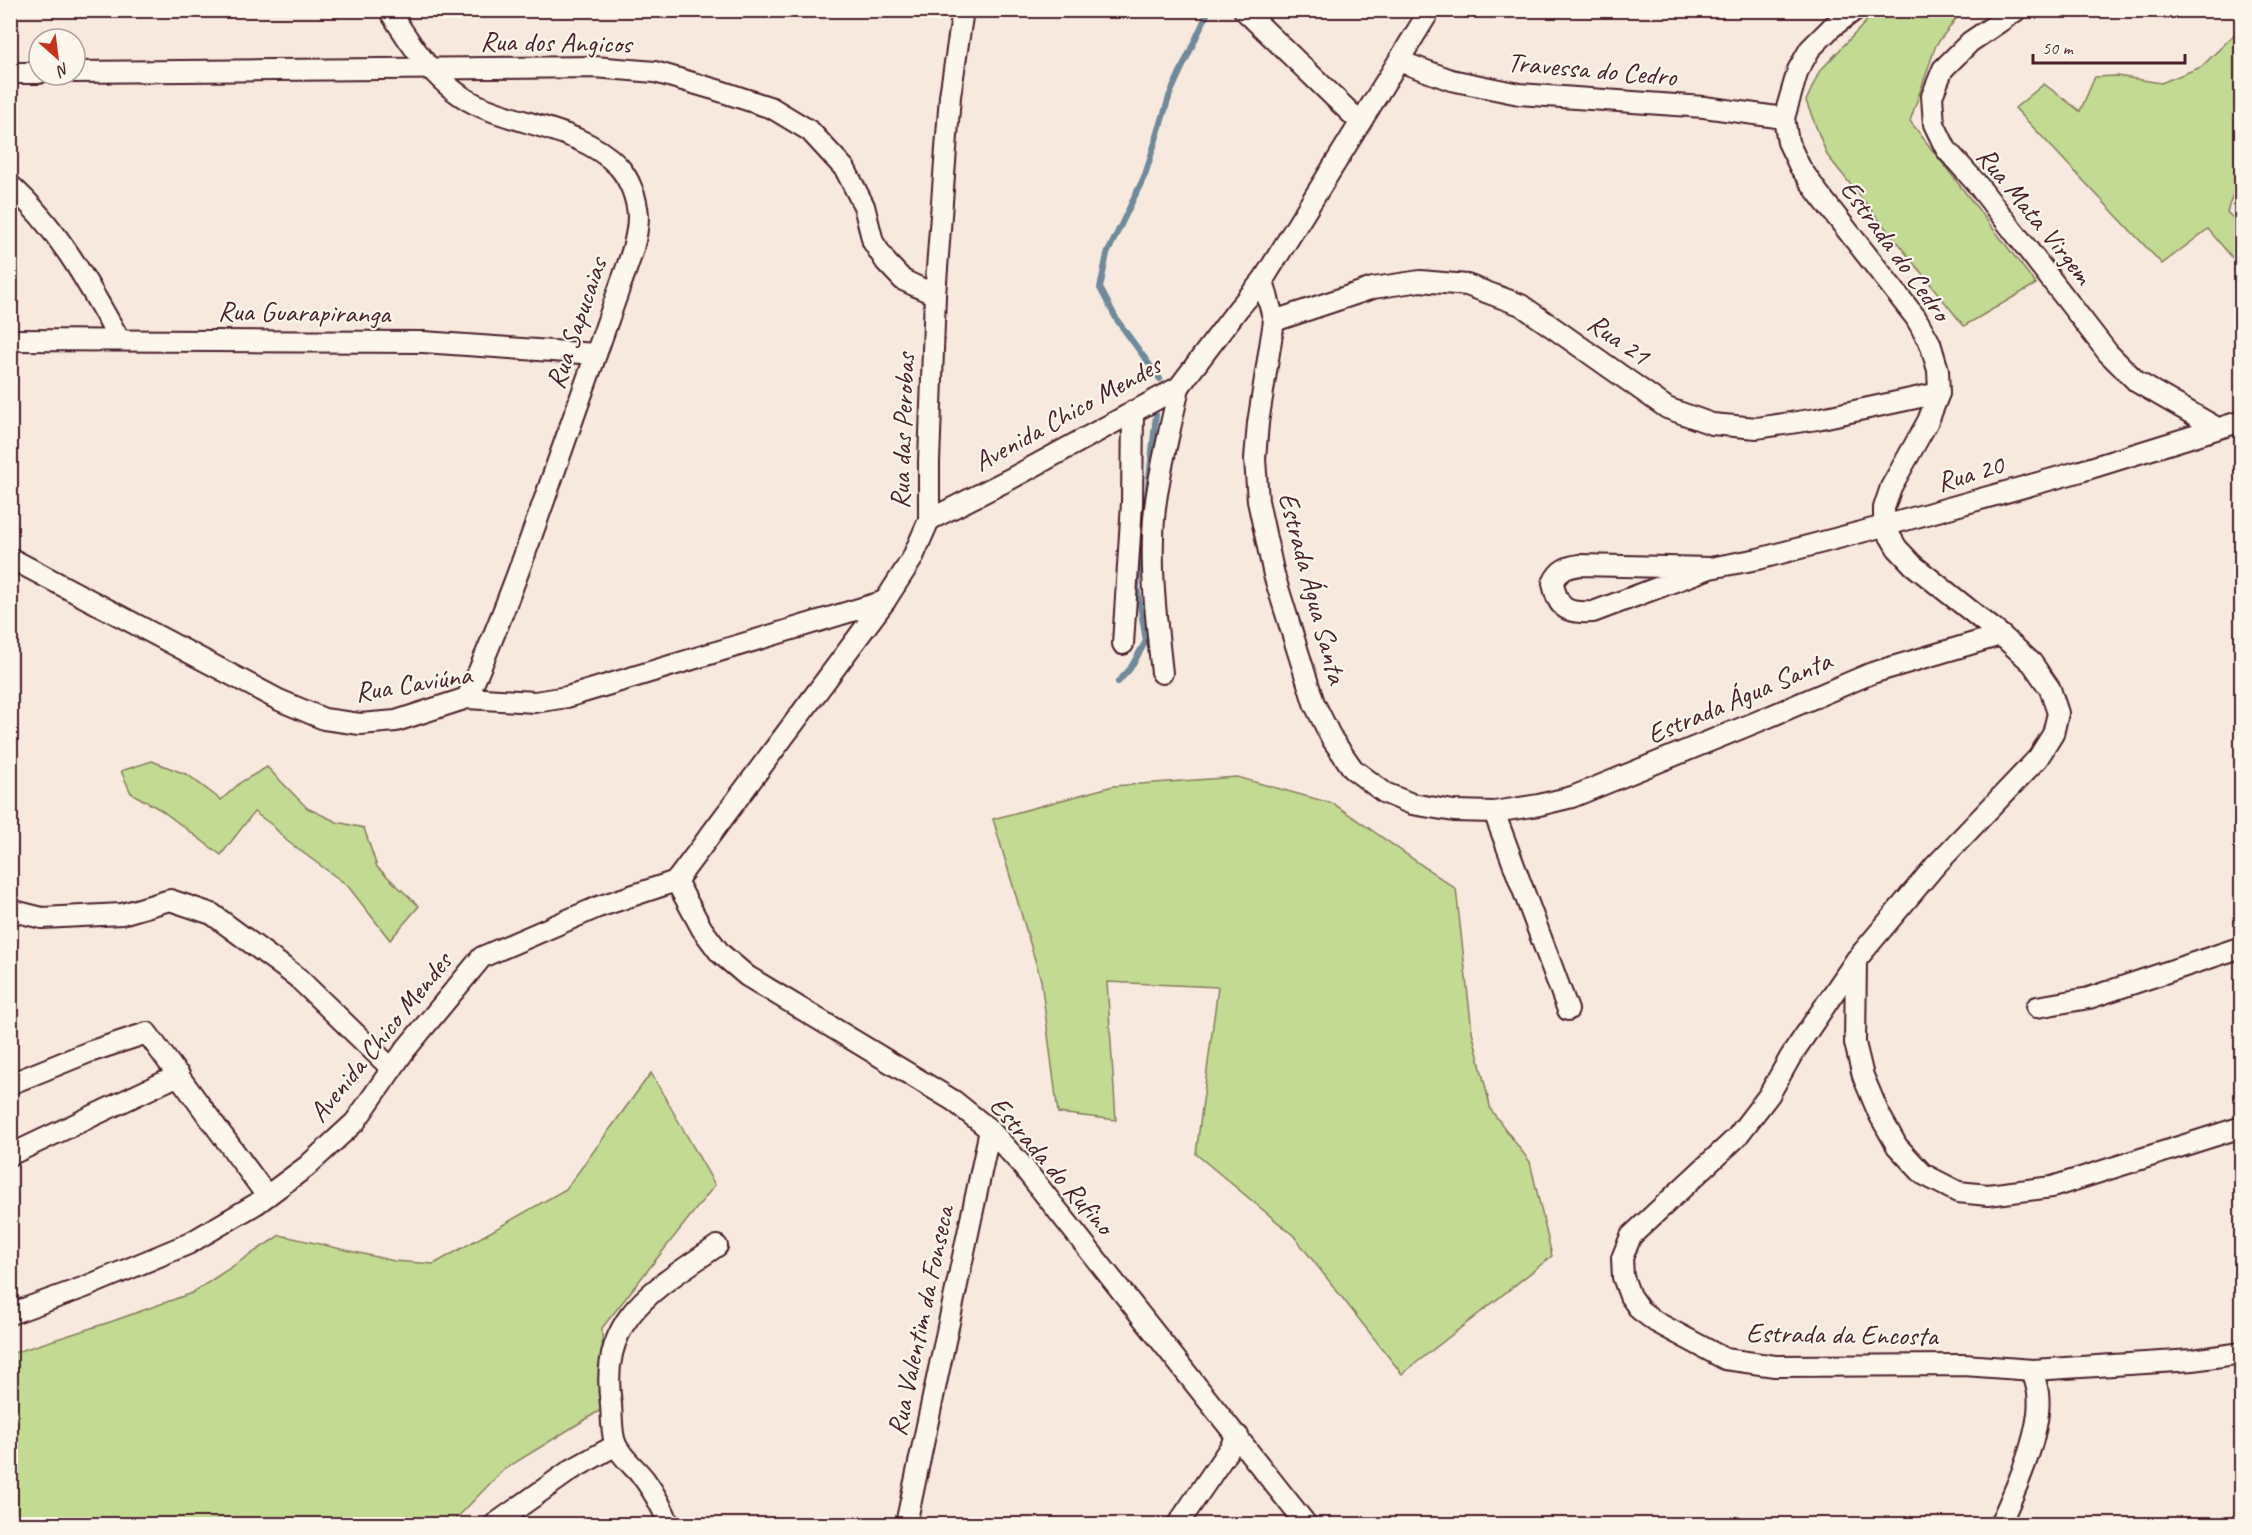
<svg xmlns="http://www.w3.org/2000/svg" width="2252" height="1535" font-family="Caveat,sans-serif">
	<style>
		.green { fill: #c2da91; stroke: #867c5e; stroke-width: 1.5 }
		.lines { fill: none; stroke-linecap: round; stroke-linejoin: round }
		.stream { stroke: #6e8a9b; stroke-width: 6 }
		.minor-casing { stroke: #4a1f2b; stroke-width: 24 }
		.minor { stroke: #fbf7ec; stroke-width: 20 }
		.labels { text-anchor: middle; dominant-baseline: central; stroke-width: 4.5; stroke-linejoin: round; paint-order: stroke }
		.street-label { font-size: 28px; fill: #4a1f2b; stroke: #fbf7ec }
	</style>
	<rect width="100%" height="100%" fill="#f7e9dd"/>
	<filter id="ink" filterUnits="userSpaceOnUse"><feTurbulence type="fractalNoise" baseFrequency=".0167" numOctaves="2"/><feDisplacementMap in="SourceGraphic" scale="12" xChannelSelector="R" yChannelSelector="G"/><feConvolveMatrix kernelMatrix="1 2 1 2 8 2 1 2 1" color-interpolation-filters="sRGB"/></filter>
	<g filter="url(#ink)">
		<g class="green">
			<polygon points="1877,10 1962,11 1936,45 1910,121 2036,284 1964,326 1827,155 1806,101 1819,72"/>
			<polygon points="2241,28 2241,170 2227,212 2241,226 2241,268 2208,229 2162,264 2015,108 2044,84 2080,111 2095,77 2117,76 2161,83 2201,67"/>
			<polygon points="152,761 188,775 221,800 241,782 267,767 307,808 337,822 364,828 377,867 419,906 390,940 347,885 287,841 272,825 254,812 221,855 161,810 131,793 121,771"/>
			<polygon points="1237,777 1334,804 1456,889 1472,1031 1491,1110 1530,1162 1552,1256 1402,1374 1293,1235 1196,1154 1218,987 1107,982 1116,1120 1058,1113 1041,980 993,819 1113,786"/>
			<polygon points="651,1073 715,1185 602,1328 604,1408 503,1470 451,1524 11,1524 10,1354 113,1321 192,1293 280,1235 394,1261 434,1264 566,1189"/>
		</g>
		<g class="lines">
			<g class="stream">
				<polyline points="1160,379 1117,320 1100,288 1107,254 1145,175 1170,94 1209,10"/>
				<polyline points="1118,682 1130,669 1146,641 1137,587 1156,415"/>
			</g>
			<defs>
				<g id="minor">
					<path d="M389,10C412,47 440,90 482,107C526,126 583,130 618,166C630,179 637,199 638,216C638,240 628,264 620,286C611,311 602,337 593,363C552,475 516,589 467,698"/>
					<polyline points="1244,10 1360,122"/>
					<polyline points="1430,10 1263,280 1274,321 1258,423 1255,459 1258,501 1274,575 1314,703 1332,739 1353,769 1385,793 1412,804 1454,811 1494,812 1539,805 1572,797 1759,721 1872,673 2001,635"/>
					<polyline points="1855,10 1832,27 1810,49 1798,70 1784,118 1788,142 1800,167 1818,193 1916,318 1930,343 1938,370 1939,393 1928,421 1891,487 1884,508 1884,526 1897,548 1913,565 2001,635 2032,663 2050,689 2058,713 2053,734 2038,758 1935,866 1856,960 1855,1043 1863,1076 1879,1114 1897,1146 1923,1174 1958,1192 1988,1195 2052,1187 2242,1127"/>
					<polyline points="2017,10 1970,42 1943,69 1932,96 1934,124 1946,149 1977,184 2108,353 2137,382 2217,428"/>
					<polyline points="1399,61 1451,80 1519,94 1704,107 1784,118"/>
					<polyline points="75,72 594,67 655,72 717,90 772,108 810,131 845,169 864,206 873,242 886,262 903,280 935,295"/>
					<polyline points="10,73 39,73"/>
					<path d="M10,185C58,228 88,283 119,339"/>
					<polyline points="1274,321 1373,288 1420,281 1467,285 1521,305 1667,408 1712,424 1757,428 1817,419 1939,393"/>
					<polyline points="10,340 423,342 596,354"/>
					<polyline points="929,520 1012,478 1179,387 1238,309 1263,280"/>
					<polyline points="10,558 279,700 324,719 360,724 396,721 467,698 535,702 567,697 885,601"/>
					<path d="M1710,568L1580,565C1566,567 1559,570 1553,583C1558,610 1567,613 1593,612L1710,568L1758,559L1884,526L2081,471L2242,421"/>
					<polyline points="1123,644 1132,503 1133,411"/>
					<path d="M1162,673C1156,618 1149,563 1155,508C1160,467 1171,427 1179,387"/>
					<polyline points="1494,812 1568,1010"/>
					<polyline points="676,881 885,601 912,559 929,520 929,462 935,295 950,96 963,10"/>
					<polyline points="676,881 702,929 720,953 747,976 954,1101 990,1130 1020,1163 1306,1524"/>
					<polyline points="10,910 42,918 122,914 170,900 212,914 297,977 392,1069"/>
					<polyline points="1856,960 1791,1056 1769,1095 1736,1138 1631,1236 1622,1258 1623,1277 1630,1296 1640,1310 1656,1322 1725,1359 1775,1366 1964,1365 2033,1370 2193,1360 2242,1353"/>
					<polyline points="2037,1007 2089,998 2242,947"/>
					<polyline points="10,1084 89,1052 147,1033 267,1196"/>
					<polyline points="10,1155 179,1075"/>
					<polyline points="10,1314 85,1287 188,1244 256,1204 306,1167 355,1122 405,1050 482,957 598,907 676,881"/>
					<polyline points="495,1524 571,1470 616,1445"/>
					<path d="M669,1524C663,1509 655,1494 645,1480C637,1469 622,1458 616,1445C611,1434 612,1416 611,1404C598,1317 655,1289 717,1246"/>
					<polyline points="906,1524 990,1130"/>
					<polyline points="1178,1524 1238,1436"/>
					<path d="M2000,1524C2015,1491 2043,1430 2038,1393C2037,1386 2034,1378 2033,1370"/>
				</g>
			</defs>
			<use href="#minor" class="minor-casing"/>
			<use href="#minor" class="minor"/>
		</g>
	</g>
	<g class="labels">
		<g class="street-label">
			<text transform="translate(556 42) rotate(1)">Rua dos Angicos</text>
			<text transform="translate(1592 69) rotate(5)">Travessa do Cedro</text>
			<text transform="translate(2035 215) rotate(51)">Rua Mata Virgem</text>
			<text transform="translate(1896 250) rotate(54)">Estrada do Cedro</text>
			<text transform="translate(304 312) rotate(1)">Rua Guarapiranga</text>
			<text transform="translate(576 323) rotate(-71)">Rua Sapucaias</text>
			<text transform="translate(1619 339) rotate(35)">Rua 21</text>
			<text transform="translate(1067 413) rotate(-29)">Avenida Chico Mendes</text>
			<text transform="translate(902 431) rotate(-88)">Rua das Perobas</text>
			<text transform="translate(1970 473) rotate(-16)">Rua 20</text>
			<text transform="translate(1313 588) rotate(75)">Estrada Água Santa</text>
			<text transform="translate(413 683) rotate(-9)">Rua Caviúna</text>
			<text transform="translate(1739 697) rotate(-23)">Estrada Água Santa</text>
			<text transform="translate(380 1037) rotate(-51)">Avenida Chico Mendes</text>
			<text transform="translate(1052 1165) rotate(49)">Estrada do Rufino</text>
			<text transform="translate(920 1321) rotate(-78)">Rua Valentim da Fonseca</text>
			<text transform="translate(1842 1334) rotate(1)">Estrada da Encosta</text>
		</g>
	</g>
	<rect width="2252" height="1535" fill="none" stroke="#fbf7ec" stroke-width="36"/>
	<rect x="18" y="18" width="2216" height="1499" fill="none" stroke="#4a1f2b" stroke-width="2" filter="url(#ink)"/>
	<g transform="translate(57 57) rotate(152)"><circle r="28" fill="#fbf7ec" stroke="#b4a19f" stroke-width="1.5"/>
	<path d="M0-4.5L10 22L0 15L-10 22Z" fill="#c8321e"/>
	<text y="-9" font-size="16" font-weight="bold" text-anchor="middle" fill="#4a1f2b">N</text>
	</g>
	<path d="M2033 54v9h152v-9" fill="none" stroke="#4a1f2b" stroke-width="3"/>
	<text x="2042" y="54" font-size="18" fill="#4a1f2b" stroke="#fbf7ec" stroke-width="4.5" paint-order="stroke">50 m</text>
</svg>
